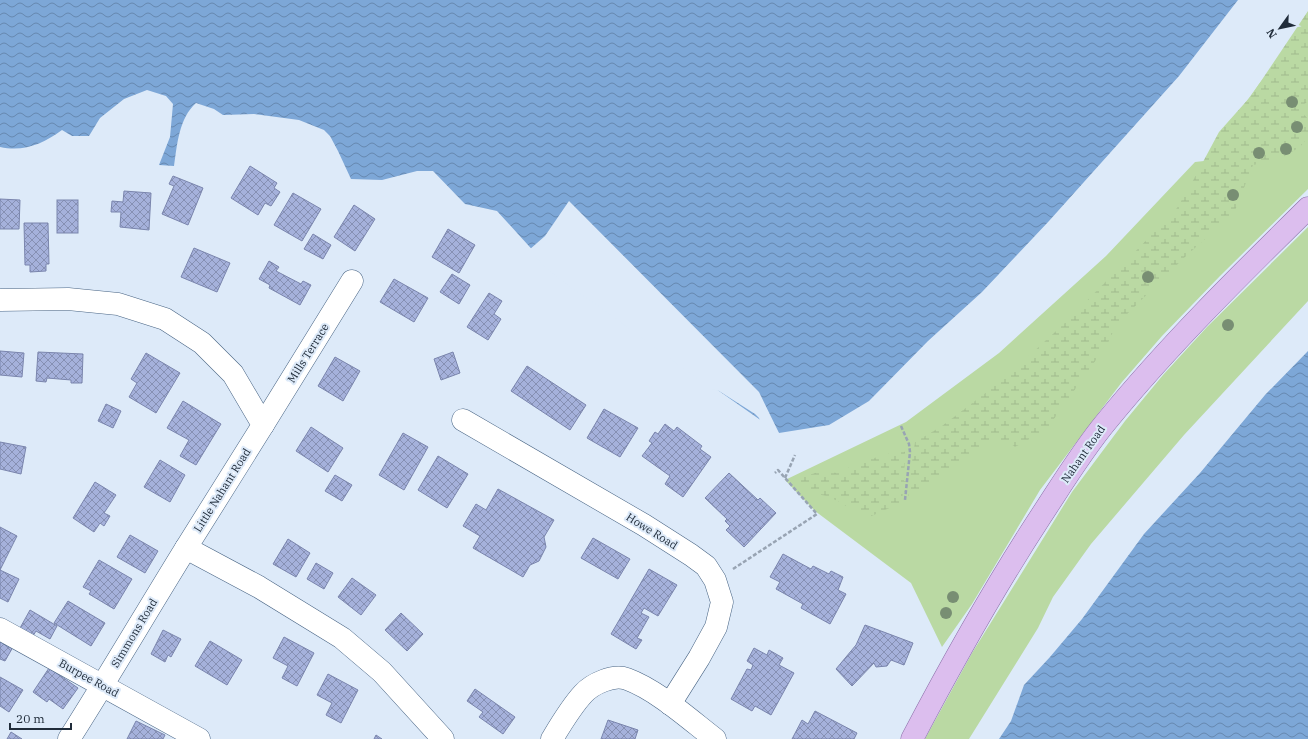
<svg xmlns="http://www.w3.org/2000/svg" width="1308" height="739" font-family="'IBM Plex Serif',serif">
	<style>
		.green { fill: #bad9a3 }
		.wetland { fill: url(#wetland-marsh) }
		.water { fill: url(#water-waves) }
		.pier { fill: #ddeaf9 }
		.building { fill: url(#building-cross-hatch); stroke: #7a85ad }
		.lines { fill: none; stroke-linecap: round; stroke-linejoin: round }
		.minor-casing { stroke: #486484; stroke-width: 23 }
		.major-casing { stroke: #8b6ea8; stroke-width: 23 }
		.path { stroke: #98a4b3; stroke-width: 2.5; stroke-dasharray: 4 2; stroke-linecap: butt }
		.minor { stroke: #fff; stroke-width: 22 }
		.major { stroke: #dcbeee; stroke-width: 22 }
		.tree { fill: #788e73 }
		.labels { text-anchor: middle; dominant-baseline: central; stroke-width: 4; stroke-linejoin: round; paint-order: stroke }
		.street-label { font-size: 11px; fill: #202c3a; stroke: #ddeaf9 }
	</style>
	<defs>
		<pattern id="wetland-marsh" width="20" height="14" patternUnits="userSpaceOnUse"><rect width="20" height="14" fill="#bad9a3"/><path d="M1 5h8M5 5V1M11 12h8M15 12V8" fill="none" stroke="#a0ba8d"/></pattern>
		<pattern id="water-waves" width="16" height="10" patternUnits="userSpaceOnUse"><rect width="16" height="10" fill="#7da7d7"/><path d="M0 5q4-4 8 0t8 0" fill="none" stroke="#6688af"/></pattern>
		<pattern id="building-cross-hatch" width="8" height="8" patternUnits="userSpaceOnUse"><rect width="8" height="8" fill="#a5b1db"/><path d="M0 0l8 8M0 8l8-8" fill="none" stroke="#8690b3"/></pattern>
	</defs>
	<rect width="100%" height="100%" fill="#ddeaf9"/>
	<g class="green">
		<polygon points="1308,23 1308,189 1220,276 1162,336 1122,382 1040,490 972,604 942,647 911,583 815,511 785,480 906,422 999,353 1106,256 1195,162 1204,161 1259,84"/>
		<polygon points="1308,227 1308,301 1184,435 1091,544 1053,597 1038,628 969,739 925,739 972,653 1072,492 1125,421 1163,375 1207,327"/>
	</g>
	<polygon class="wetland" points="1308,11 1308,101 1299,109 1308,119 1308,137 1300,147 1278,160 1253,165 1234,213 1186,256 1116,325 1108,343 1046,430 1015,447 1006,440 994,440 918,493 908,498 909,491 903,492 902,501 894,506 867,518 852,510 840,502 826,496 812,493 795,479 822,471 837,473 861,462 901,450 905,452 904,481 909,482 915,442 942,426 992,388 1031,354 1067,321 1175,211 1189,188 1219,132 1251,96"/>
	<g class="water">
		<path d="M0,0H1238L1179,76L1049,221L982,292L928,341L869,401L829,425L779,433L719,391L548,267L497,211L465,204L433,171H417L382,180L351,179L338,151L330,136L324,130L299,120L254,114L223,115L214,109L196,103C179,118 177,145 174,166L159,165L170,137L173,104L166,96L147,90L124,99L100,118L89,136H72L62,130C43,144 24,152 0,147Z"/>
		<polygon points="1308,351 1308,739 999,739 1011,721 1024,685 1050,657 1082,619 1144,534 1200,473 1265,395"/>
	</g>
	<polygon class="pier" points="569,201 759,392 779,433 779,435 760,421 759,418 755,414 719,391 712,389 699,380 600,307 573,289 547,269 529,250 545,236"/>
	<g class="building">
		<polygon points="250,166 277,183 274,188 280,192 271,206 265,203 258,215 231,198"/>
		<polygon points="173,176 203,188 188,225 162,214 174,186 169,184"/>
		<polygon points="124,191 151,193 149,230 120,227 121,212 111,212 112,201 123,202"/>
		<polygon points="293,193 321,209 302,241 274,225"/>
		<polygon points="0,199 20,200 19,229 0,229"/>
		<rect x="57" y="200" width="21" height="33"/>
		<polygon points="354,205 375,219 355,251 334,237"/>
		<polygon points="24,223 48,223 49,264 46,264 46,271 30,272 30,265 25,265"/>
		<polygon points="448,229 475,245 459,273 432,257"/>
		<polygon points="313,234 331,245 323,259 304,249"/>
		<polygon points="194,248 230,263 217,292 181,277"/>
		<polygon points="269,261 279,267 276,271 301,284 303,281 311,285 300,305 269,288 270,285 259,279"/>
		<polygon points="452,274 470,285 459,304 440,292"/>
		<polygon points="394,279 428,298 414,322 380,302"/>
		<polygon points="489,293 502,301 494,314 501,319 488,340 467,327"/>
		<polygon points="0,351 24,353 22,377 0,375"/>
		<polygon points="38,352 83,354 82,383 71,383 71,380 47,378 46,382 36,381"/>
		<polygon points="453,352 460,373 441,380 434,359"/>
		<polygon points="146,353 180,373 156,413 129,397 137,383 131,379"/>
		<polygon points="335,357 360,371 343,401 318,386"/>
		<polygon points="527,366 586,405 570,430 511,391"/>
		<polygon points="183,401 221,424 196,465 180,456 189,440 167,428"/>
		<polygon points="106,404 121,411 113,428 98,421"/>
		<polygon points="604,409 638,428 620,457 587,438"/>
		<polygon points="665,424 674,431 677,427 702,446 700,449 711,457 683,497 665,484 670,476 642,456 652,443 649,441 655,432 658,434"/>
		<polygon points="311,427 343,448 328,472 296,451"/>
		<polygon points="403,433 428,447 404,490 379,475"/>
		<polygon points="0,442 26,447 21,474 0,469"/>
		<polygon points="438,456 468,474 447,508 418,490"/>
		<polygon points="160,460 185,475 170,502 144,487"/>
		<polygon points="729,473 758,500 760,498 776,513 744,547 726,530 730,526 725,521 727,519 705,498"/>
		<polygon points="335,475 352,485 342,501 325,491"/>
		<polygon points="95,482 116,495 104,513 110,516 104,526 100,523 94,532 73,518"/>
		<polygon points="498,489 554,520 544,537 546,547 539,561 530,565 523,577 473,548 480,536 463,526 476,504 486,510"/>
		<polygon points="0,527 17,536 0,570 19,579 8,602 0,598"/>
		<polygon points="130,535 158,551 145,573 117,557"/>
		<polygon points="593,538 630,559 618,579 581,558"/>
		<polygon points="288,539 310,553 296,577 273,564"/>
		<polygon points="783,554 811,569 813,566 829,574 831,571 843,577 838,590 846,594 830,624 801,608 803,604 776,589 780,582 770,577"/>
		<polygon points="99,560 132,579 114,609 89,594 91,591 83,587"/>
		<polygon points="316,563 333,573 324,589 307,579"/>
		<polygon points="649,569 677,585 658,616 644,608 641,613 649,617 637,638 642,640 636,649 611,634"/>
		<polygon points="352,578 376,595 361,615 338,597"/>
		<polygon points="68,601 105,623 91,646 54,623"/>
		<polygon points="30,610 57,626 50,639 36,631 33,636 20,628"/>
		<polygon points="401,613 423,634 407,651 385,630"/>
		<polygon points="865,625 913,643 904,665 891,660 887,666 876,667 874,663 852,686 836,669 856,645"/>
		<polygon points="163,630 181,639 171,657 168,655 165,662 151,654"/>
		<polygon points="284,637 314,653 297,686 282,678 288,666 273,658"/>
		<polygon points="0,640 13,647 5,661 0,659"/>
		<polygon points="210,641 242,660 227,685 195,666"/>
		<polygon points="754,648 767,655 769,650 783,658 779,665 794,673 771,715 755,706 752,711 731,699 747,669 751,670 753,665 747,661"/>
		<polygon points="49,668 78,688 63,709 49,699 47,702 33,692"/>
		<polygon points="328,674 358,690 341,723 326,715 332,703 317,695"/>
		<polygon points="0,677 23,690 9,712 0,706"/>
		<polygon points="475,689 515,717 503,734 479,717 483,712 467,701"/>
		<polygon points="815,711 857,733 854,739 792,739 802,720 808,724"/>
		<polygon points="608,720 638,730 635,739 601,739"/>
		<polygon points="136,721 165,735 163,739 127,739"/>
		<polygon points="11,732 22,739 7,739"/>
		<polygon points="376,735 382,739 374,739"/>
	</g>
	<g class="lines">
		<defs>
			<g id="minor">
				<polyline points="0,300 68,299 118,304 165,319 202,343 233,374 263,425 186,548 259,587 342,638 382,672 443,739"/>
				<polyline points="463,420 644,525 691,555 706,566 715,580 722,602 716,627 699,658 670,704"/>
				<polyline points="263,425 352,281"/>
				<polyline points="0,629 199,739"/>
				<path d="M69,739C109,676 147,611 186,548"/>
				<path d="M552,739C561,724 571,707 583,694C592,684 613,674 627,679C657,690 689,719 715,739"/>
			</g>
			<path id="major" d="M912,739C952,663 994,588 1041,516C1062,484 1082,451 1106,422C1168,346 1238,277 1308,208"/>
		</defs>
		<use href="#minor" class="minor-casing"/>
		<use href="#major" class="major-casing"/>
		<g class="path">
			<polyline points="901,426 909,444 910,452 905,500"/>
			<polyline points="785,478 795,455"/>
			<polyline points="733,569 817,514 778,470 775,473"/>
		</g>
		<use href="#minor" class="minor"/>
		<use href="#major" class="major"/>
	</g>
	<g class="tree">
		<circle cx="1292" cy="102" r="6"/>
		<circle cx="1297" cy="127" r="6"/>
		<circle cx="1286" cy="149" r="6"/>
		<circle cx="1259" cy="153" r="6"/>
		<circle cx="1233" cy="195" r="6"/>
		<circle cx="1148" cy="277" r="6"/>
		<circle cx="1228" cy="325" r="6"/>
		<circle cx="953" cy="597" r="6"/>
		<circle cx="946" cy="613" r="6"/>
	</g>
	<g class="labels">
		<g class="street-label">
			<text transform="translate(308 353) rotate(-58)">Mills Terrace</text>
			<text transform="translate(1083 454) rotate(-55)">Nahant Road</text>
			<text transform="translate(222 490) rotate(-58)">Little Nahant Road</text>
			<text transform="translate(652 531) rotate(32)">Howe Road</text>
			<text transform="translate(134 633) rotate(-59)">Simmons Road</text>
			<text transform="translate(89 678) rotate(29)">Burpee Road</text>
		</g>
	</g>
	<g transform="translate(1280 28) rotate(237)" stroke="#ddeaf9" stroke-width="3" paint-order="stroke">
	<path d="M0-3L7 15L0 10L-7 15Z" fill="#202c3a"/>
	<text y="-6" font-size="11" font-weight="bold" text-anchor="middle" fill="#202c3a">N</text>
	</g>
	<path d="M10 723v6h61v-6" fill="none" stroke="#202c3a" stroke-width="2"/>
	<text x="16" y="723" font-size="12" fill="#202c3a" stroke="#ddeaf9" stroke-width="3" paint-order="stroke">20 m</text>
</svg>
